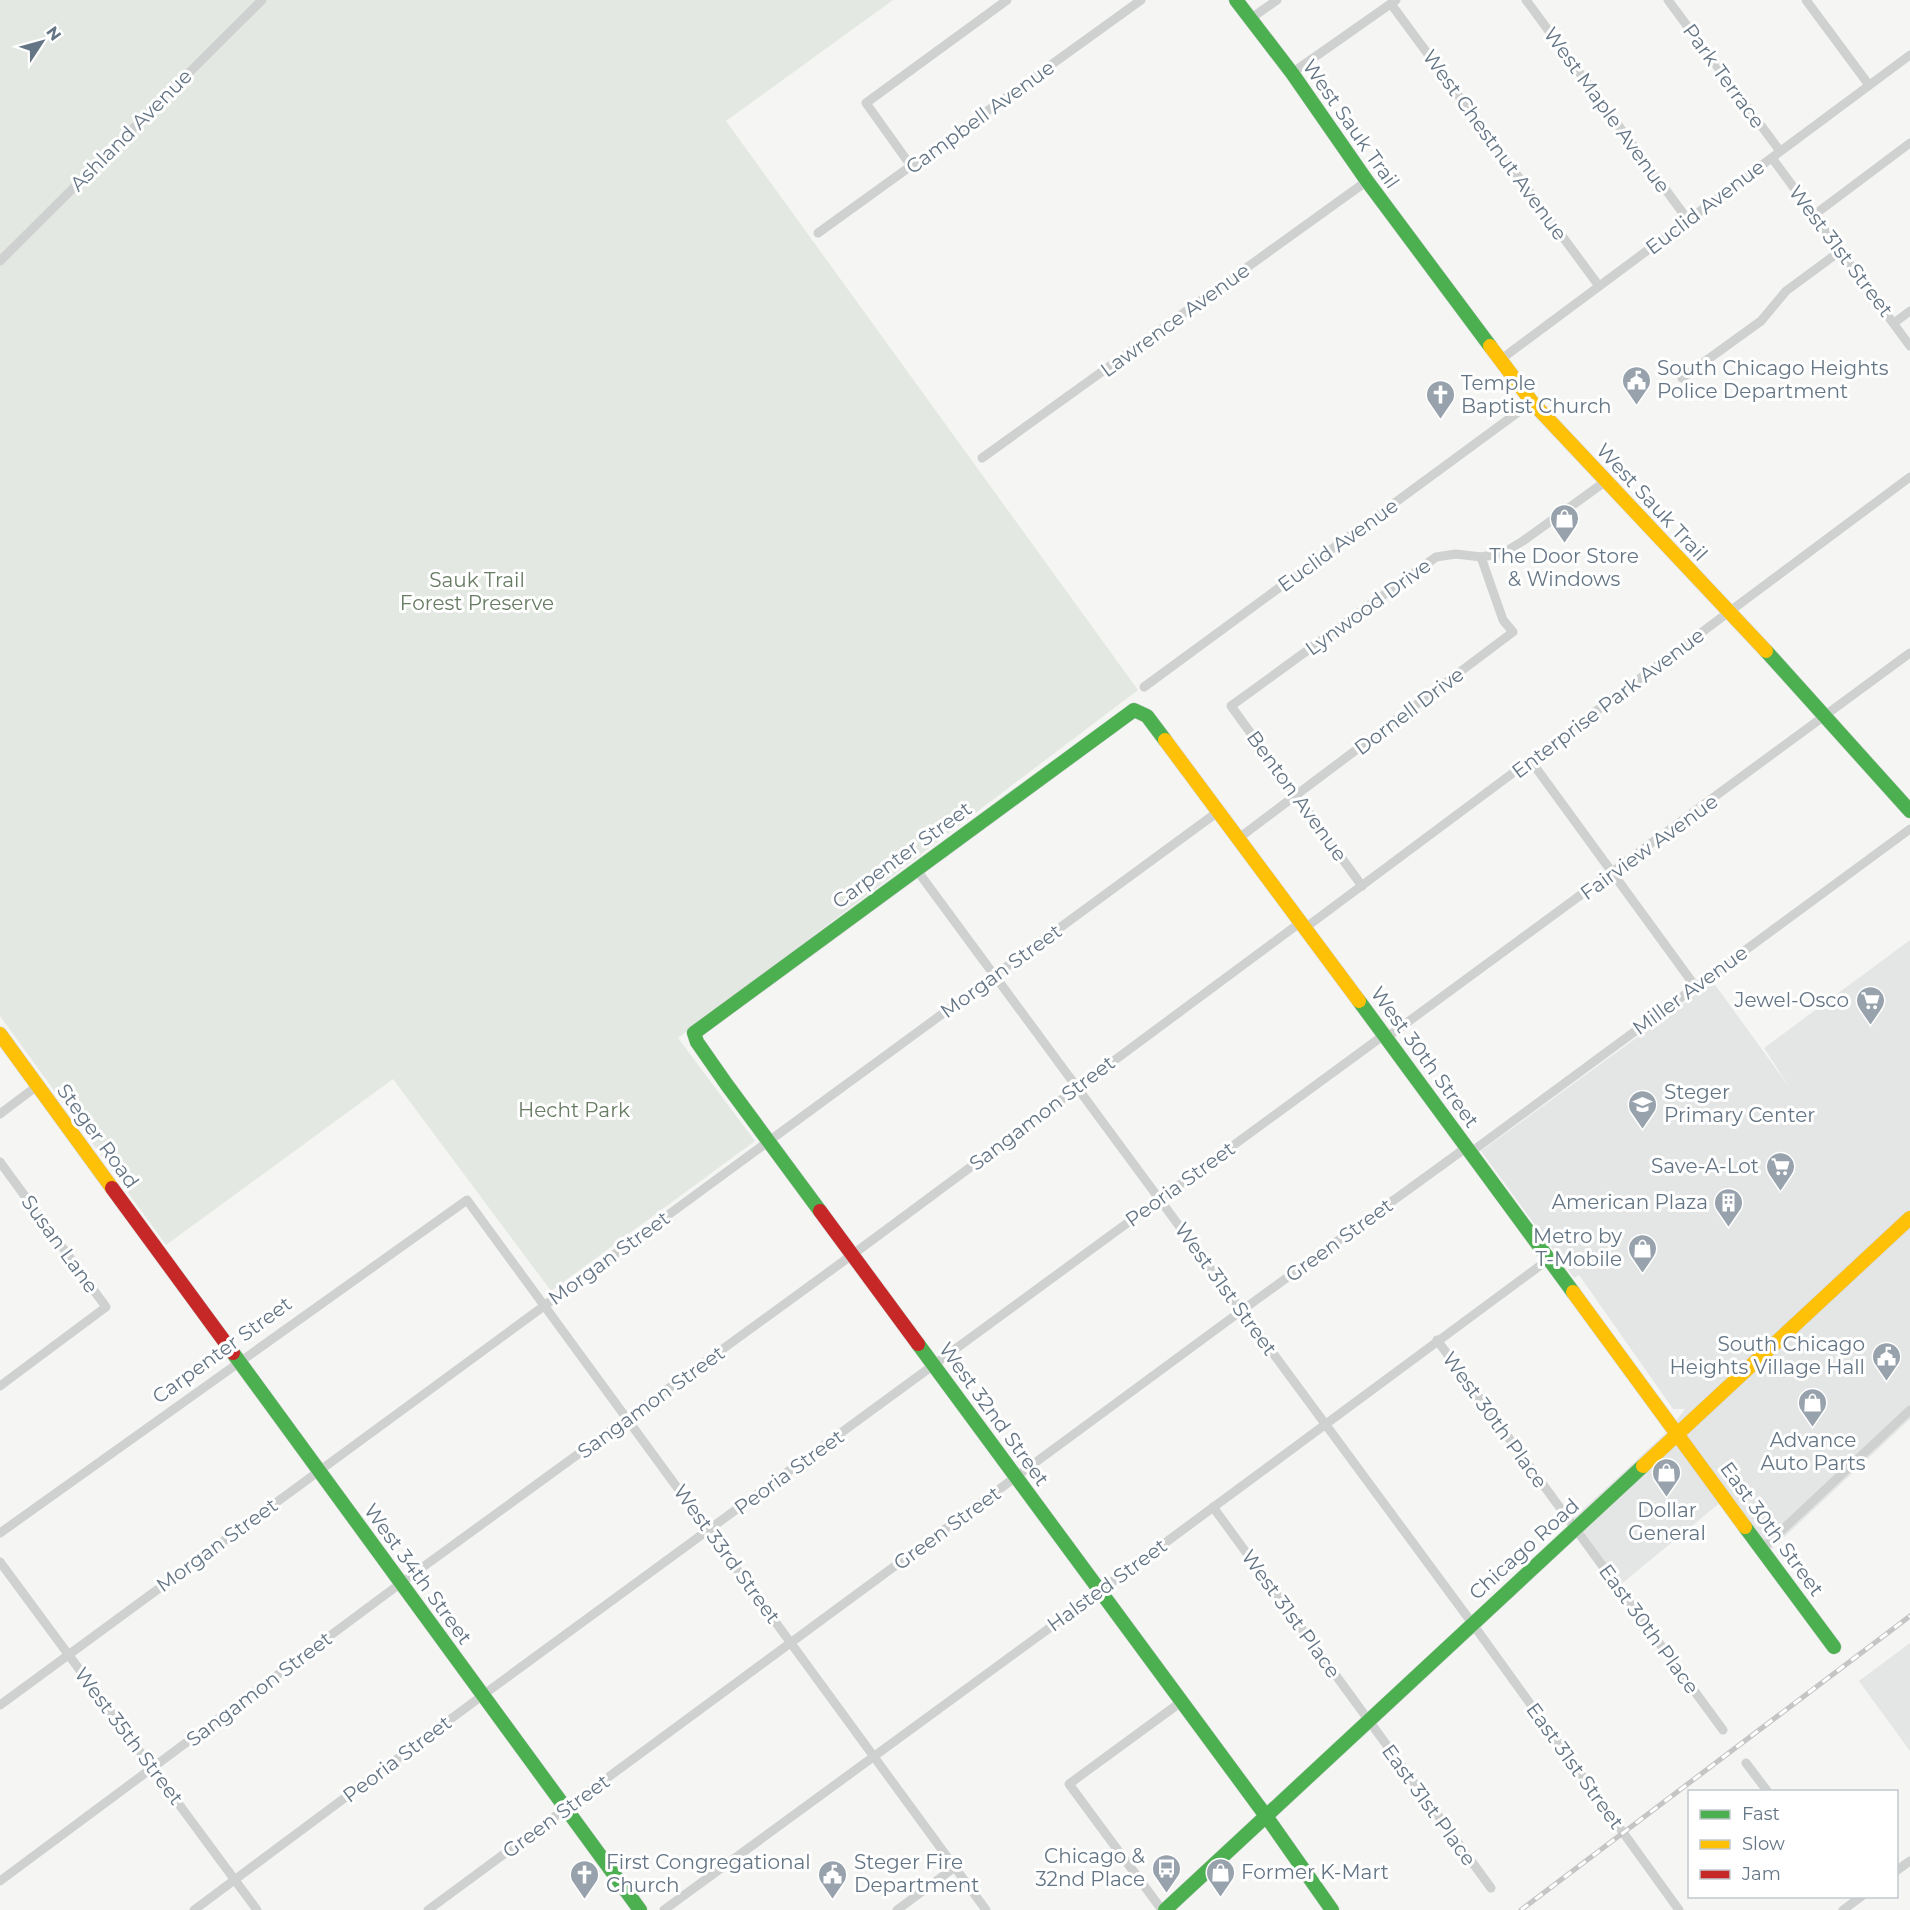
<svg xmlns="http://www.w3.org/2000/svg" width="1910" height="1910" font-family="Montserrat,sans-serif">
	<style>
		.built { fill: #e4e5e5 }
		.green { fill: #e4e8e2 }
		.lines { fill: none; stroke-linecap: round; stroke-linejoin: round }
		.fast-casing { stroke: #d0d2d3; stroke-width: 15 }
		.slow-casing { stroke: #d0d2d3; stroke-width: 15 }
		.jam-casing { stroke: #d0d2d3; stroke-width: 15 }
		.street { stroke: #cfd0d0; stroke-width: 9 }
		.fast { stroke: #4caf50; stroke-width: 14 }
		.slow { stroke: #ffc107; stroke-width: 14 }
		.jam { stroke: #c62828; stroke-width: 14 }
		.rail-casing { stroke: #c5c5c6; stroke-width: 5 }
		.rail { stroke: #fff; stroke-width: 3; stroke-dasharray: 9; stroke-linecap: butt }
		.labels { text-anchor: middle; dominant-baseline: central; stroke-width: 6; stroke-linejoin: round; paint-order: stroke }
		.street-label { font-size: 20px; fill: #647585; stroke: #fff }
		.poi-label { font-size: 20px; fill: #647585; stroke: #fff; text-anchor: start }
		.park-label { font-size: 20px; fill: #677c63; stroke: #fff }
	</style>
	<rect width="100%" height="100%" fill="#f5f5f4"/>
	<g class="built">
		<polygon points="1910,940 1910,1419 1762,1558 1721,1502 1614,1590 1567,1524 1668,1431 1685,1409 1673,1409 1579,1275 1574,1278 1481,1151 1713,982 1790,1088 1764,1048"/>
		<polygon points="1910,1643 1910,1751 1859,1681"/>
	</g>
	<polygon class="green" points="0,0 893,0 726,121 1138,690 678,1038 755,1141 551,1291 393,1079 166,1245 0,1016"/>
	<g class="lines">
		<defs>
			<g id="fast">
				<polyline points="1236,0 1292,73 1367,181 1490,346"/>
				<polyline points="1766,651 1910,811"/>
				<polyline points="1359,1001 1573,1292"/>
				<polyline points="820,1211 727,1085 697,1042 694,1033 1134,710 1147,716 1165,740"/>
				<polyline points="918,1344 1266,1816 1332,1910"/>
				<polyline points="233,1353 640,1910"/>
				<polyline points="1745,1527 1834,1647"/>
				<polyline points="1165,1910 1643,1466"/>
			</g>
			<g id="slow">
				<polyline points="1490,346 1532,402 1766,651"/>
				<polyline points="1165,740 1359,1001"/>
				<polyline points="0,1034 112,1188"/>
				<polyline points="1573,1292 1745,1527"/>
				<polyline points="1643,1466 1910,1218"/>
			</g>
			<g id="jam">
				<polyline points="112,1188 233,1353"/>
				<polyline points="820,1211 918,1344"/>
			</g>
		</defs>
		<use href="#fast" class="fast-casing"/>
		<use href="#slow" class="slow-casing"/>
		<use href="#jam" class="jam-casing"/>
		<g class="street">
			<polyline points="1526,0 1688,220"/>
			<polyline points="1668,0 1780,151"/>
			<polyline points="1806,0 1869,85"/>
			<polyline points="1391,4 1599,286"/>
			<polyline points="1250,19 1277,0"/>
			<polyline points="1292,73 1396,0"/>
			<polyline points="1772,158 1910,346"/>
			<polyline points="911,166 866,103 1007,0"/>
			<polyline points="1814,215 1910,143"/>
			<polyline points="818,233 1141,0"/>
			<polyline points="0,261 262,0"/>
			<polyline points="1894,323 1910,311"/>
			<polyline points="1500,360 1910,55"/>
			<polyline points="1682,378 1761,321 1786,291 1839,252"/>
			<polyline points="982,458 1367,181"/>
			<polyline points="1144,687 1532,402"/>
			<polyline points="1531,761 1695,986"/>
			<polyline points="1239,838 1513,632 1503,620 1481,557"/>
			<polyline points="916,869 1472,1623 1679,1910"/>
			<polyline points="1362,886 1231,706 1436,557 1456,554 1481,557 1503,553 1523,541 1606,481"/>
			<polyline points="1305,928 1910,477"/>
			<polyline points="1386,1038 1910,653"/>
			<polyline points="0,1114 37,1086"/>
			<polyline points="1471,1152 1910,829"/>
			<polyline points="0,1162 106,1307 0,1386"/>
			<polyline points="1437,1340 1723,1730"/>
			<polyline points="1213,1507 1491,1888"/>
			<polyline points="0,1533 467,1200 986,1910"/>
			<polyline points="1763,1548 1910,1410"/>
			<polyline points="0,1562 257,1910"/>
			<polyline points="0,1705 1219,811"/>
			<polyline points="1746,1763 1768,1792"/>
			<polyline points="1896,1871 1910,1861"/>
			<polyline points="0,1881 401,1583 852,1255 1301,922"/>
			<polyline points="194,1910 483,1695 1384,1035"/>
			<polyline points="428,1910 1241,1311 1467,1147"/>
			<polyline points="664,1910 1100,1591 1549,1259"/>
			<polyline points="897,1910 955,1867"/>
			<polyline points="1162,1910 1069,1784 1181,1702"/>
			<polyline points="1843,1910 1862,1896"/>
		</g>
		<use href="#fast" class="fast"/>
		<use href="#slow" class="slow"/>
		<use href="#jam" class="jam"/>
		<defs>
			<polyline id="rail" points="1521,1910 1910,1616"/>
		</defs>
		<use href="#rail" class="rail-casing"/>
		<use href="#rail" class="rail"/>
	</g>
	<defs>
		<symbol id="civic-pin" viewBox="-11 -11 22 30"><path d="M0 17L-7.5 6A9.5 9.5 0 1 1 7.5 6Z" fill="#97a2ac" stroke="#fff"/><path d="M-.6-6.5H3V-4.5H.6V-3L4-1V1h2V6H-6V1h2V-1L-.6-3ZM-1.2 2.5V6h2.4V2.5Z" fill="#fff"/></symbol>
		<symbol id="church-pin" viewBox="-11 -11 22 30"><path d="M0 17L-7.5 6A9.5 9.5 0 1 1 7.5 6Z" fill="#97a2ac" stroke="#fff"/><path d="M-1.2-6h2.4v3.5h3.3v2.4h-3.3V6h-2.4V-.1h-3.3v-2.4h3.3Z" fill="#fff"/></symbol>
		<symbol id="shop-pin" viewBox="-11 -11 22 30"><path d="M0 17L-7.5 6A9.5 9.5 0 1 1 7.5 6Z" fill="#97a2ac" stroke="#fff"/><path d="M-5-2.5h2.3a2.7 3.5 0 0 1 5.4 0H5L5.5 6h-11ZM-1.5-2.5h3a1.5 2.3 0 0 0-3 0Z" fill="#fff"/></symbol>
		<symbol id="supermarket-pin" viewBox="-11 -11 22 30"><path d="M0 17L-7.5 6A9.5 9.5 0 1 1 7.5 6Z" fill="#97a2ac" stroke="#fff"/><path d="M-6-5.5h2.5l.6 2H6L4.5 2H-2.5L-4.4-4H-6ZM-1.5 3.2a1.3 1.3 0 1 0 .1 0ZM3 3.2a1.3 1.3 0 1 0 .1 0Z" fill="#fff"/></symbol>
		<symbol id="school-pin" viewBox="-11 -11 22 30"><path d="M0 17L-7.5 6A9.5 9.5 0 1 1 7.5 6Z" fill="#97a2ac" stroke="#fff"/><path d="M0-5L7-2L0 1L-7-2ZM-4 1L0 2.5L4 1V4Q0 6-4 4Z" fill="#fff"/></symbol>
		<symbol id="building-pin" viewBox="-11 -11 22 30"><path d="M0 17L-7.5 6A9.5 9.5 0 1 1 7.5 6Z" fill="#97a2ac" stroke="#fff"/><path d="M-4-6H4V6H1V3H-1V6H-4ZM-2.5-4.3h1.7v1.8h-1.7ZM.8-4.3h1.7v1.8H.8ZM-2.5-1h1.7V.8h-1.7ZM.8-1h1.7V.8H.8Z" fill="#fff"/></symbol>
		<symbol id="bus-pin" viewBox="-11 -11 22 30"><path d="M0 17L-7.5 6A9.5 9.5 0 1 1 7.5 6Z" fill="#97a2ac" stroke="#fff"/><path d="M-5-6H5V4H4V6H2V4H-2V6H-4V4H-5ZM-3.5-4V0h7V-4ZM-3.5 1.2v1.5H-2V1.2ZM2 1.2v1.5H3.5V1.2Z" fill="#fff"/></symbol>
	</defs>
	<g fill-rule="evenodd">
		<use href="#civic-pin" x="1620" y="364" width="33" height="45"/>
		<use href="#church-pin" x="1424" y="378" width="33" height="45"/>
		<use href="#shop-pin" x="1548" y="502" width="33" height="45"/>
		<use href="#supermarket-pin" x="1854" y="984" width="33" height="45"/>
		<use href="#school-pin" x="1626" y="1088" width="33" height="45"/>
		<use href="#supermarket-pin" x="1764" y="1150" width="33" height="45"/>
		<use href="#building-pin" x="1712" y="1186" width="33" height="45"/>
		<use href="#shop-pin" x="1626" y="1232" width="33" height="45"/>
		<use href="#civic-pin" x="1870" y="1340" width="33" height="45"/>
		<use href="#shop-pin" x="1796" y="1386" width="33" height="45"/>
		<use href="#shop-pin" x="1650" y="1456" width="33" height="45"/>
		<use href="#bus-pin" x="1150" y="1852" width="33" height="45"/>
		<use href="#shop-pin" x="1204" y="1856" width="33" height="45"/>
		<use href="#church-pin" x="568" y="1858" width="33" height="45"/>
		<use href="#civic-pin" x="816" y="1858" width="33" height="45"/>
	</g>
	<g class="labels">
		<g class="street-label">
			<text transform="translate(1724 76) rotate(54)">Park Terrace</text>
			<text transform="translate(1607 110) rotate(54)">West Maple Avenue</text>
			<text transform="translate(980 117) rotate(-36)">Campbell Avenue</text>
			<text transform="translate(1351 124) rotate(55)">West Sauk Trail</text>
			<text transform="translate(131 130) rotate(-45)">Ashland Avenue</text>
			<text transform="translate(1495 145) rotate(54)">West Chestnut Avenue</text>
			<text transform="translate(1705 207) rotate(-37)">Euclid Avenue</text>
			<text transform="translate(1841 251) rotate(53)">West 31st Street</text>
			<text transform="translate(1175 320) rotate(-36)">Lawrence Avenue</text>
			<text transform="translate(1652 502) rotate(47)">West Sauk Trail</text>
			<text transform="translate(1338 545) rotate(-36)">Euclid Avenue</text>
			<text transform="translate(1368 607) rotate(-36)">Lynwood Drive</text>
			<text transform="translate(1608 703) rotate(-37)">Enterprise Park Avenue</text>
			<text transform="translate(1409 711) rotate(-37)">Dornell Drive</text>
			<text transform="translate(1297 796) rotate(54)">Benton Avenue</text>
			<text transform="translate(1649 847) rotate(-36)">Fairview Avenue</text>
			<text transform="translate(902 855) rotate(-36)">Carpenter Street</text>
			<text transform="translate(1001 971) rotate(-36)">Morgan Street</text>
			<text transform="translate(1690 990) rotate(-36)">Miller Avenue</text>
			<text transform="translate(1425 1057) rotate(54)">West 30th Street</text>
			<text transform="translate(1042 1113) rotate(-37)">Sangamon Street</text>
			<text transform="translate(98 1136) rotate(54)">Steger Road</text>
			<text transform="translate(1180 1184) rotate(-36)">Peoria Street</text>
			<text transform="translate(1339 1240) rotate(-36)">Green Street</text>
			<text transform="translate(60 1244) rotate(54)">Susan Lane</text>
			<text transform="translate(609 1258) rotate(-36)">Morgan Street</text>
			<text transform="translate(1226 1289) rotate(54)">West 31st Street</text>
			<text transform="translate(222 1350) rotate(-36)">Carpenter Street</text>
			<text transform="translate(651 1402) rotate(-36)">Sangamon Street</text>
			<text transform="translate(994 1414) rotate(54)">West 32nd Street</text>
			<text transform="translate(1495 1420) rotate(54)">West 30th Place</text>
			<text transform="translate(789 1472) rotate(-36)">Peoria Street</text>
			<text transform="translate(947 1528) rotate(-36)">Green Street</text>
			<text transform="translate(1772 1529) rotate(54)">East 30th Street</text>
			<text transform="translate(217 1545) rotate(-36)">Morgan Street</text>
			<text transform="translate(1524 1549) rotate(-42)">Chicago Road</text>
			<text transform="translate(727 1554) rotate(54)">West 33rd Street</text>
			<text transform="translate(418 1574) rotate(54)">West 34th Street</text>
			<text transform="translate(1107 1585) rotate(-36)">Halsted Street</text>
			<text transform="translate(1291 1614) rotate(54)">West 31st Place</text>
			<text transform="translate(1649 1629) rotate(54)">East 30th Place</text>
			<text transform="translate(259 1689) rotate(-37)">Sangamon Street</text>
			<text transform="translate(129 1736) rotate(53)">West 35th Street</text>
			<text transform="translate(397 1759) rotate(-37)">Peoria Street</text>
			<text transform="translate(1575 1766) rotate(54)">East 31st Street</text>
			<text transform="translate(1429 1805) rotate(54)">East 31st Place</text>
			<text transform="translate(556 1816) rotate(-36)">Green Street</text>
		</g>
		<g class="poi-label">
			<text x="1657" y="368">South Chicago Heights<tspan x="1657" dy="23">Police Department</tspan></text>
			<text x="1461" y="383">Temple<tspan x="1461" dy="23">Baptist Church</tspan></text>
			<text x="1564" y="556" text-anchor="middle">The Door Store<tspan x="1564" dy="23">&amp; Windows</tspan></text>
			<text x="1849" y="1000" text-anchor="end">Jewel-Osco</text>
			<text x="1664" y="1092">Steger<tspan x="1664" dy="23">Primary Center</tspan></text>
			<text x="1759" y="1166" text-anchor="end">Save-A-Lot</text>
			<text x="1708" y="1202" text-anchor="end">American Plaza</text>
			<text x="1622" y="1236" text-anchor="end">Metro by<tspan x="1622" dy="23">T-Mobile</tspan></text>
			<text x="1865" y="1344" text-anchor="end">South Chicago<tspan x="1865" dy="23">Heights Village Hall</tspan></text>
			<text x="1813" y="1440" text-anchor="middle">Advance<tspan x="1813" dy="23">Auto Parts</tspan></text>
			<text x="1667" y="1510" text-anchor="middle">Dollar<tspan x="1667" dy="23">General</tspan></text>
			<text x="1145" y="1856" text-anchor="end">Chicago &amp;<tspan x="1145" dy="23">32nd Place</tspan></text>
			<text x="606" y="1862">First Congregational<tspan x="606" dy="23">Church</tspan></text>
			<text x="854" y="1862">Steger Fire<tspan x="854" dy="23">Department</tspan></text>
			<text x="1241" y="1872">Former K-Mart</text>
		</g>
		<g class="park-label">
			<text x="477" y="580">Sauk Trail<tspan x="477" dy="23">Forest Preserve</tspan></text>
			<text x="574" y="1110">Hecht Park</text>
		</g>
	</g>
	<rect x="1688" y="1790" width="210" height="108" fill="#ffffff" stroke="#c1c8ce" stroke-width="1.5"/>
	<rect x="1700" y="1810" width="30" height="9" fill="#4caf50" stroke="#c1c8ce" stroke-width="1.5"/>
	<text x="1742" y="1820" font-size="18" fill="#647585">Fast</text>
	<rect x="1700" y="1840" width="30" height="9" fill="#ffc107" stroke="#c1c8ce" stroke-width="1.5"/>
	<text x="1742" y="1850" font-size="18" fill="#647585">Slow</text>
	<rect x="1700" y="1870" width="30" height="9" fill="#c62828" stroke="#c1c8ce" stroke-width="1.5"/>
	<text x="1742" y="1880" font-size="18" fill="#647585">Jam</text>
	<g transform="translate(42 42) rotate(54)" stroke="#ffffff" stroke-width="4.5" paint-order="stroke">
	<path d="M0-4.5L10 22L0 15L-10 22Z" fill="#647585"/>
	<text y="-9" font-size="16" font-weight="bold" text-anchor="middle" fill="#647585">N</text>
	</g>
</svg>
